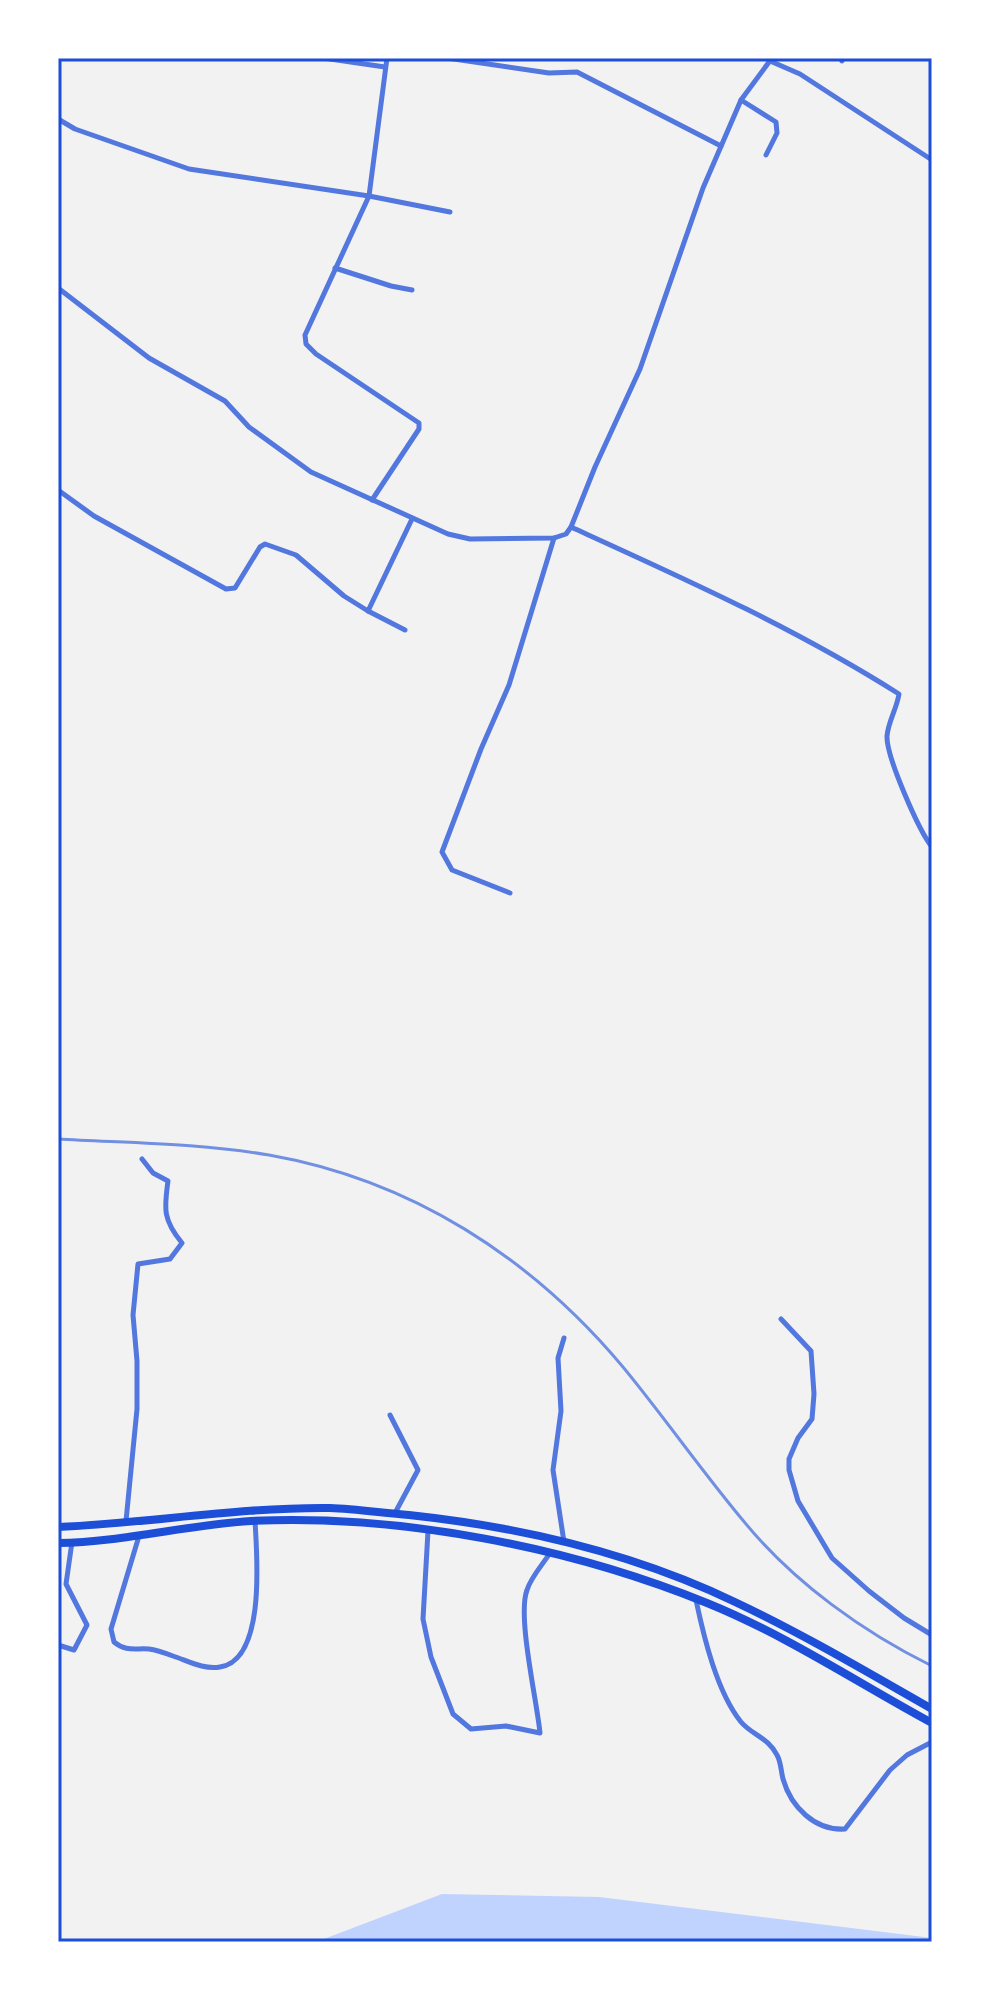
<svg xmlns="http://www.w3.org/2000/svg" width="990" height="2000" font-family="'Asap Condensed',sans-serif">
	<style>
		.water { fill: #bfd3fe }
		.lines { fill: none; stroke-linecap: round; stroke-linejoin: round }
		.minor { stroke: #5277de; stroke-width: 5 }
		.trunk { stroke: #1d4ed8; stroke-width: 8 }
		.rail { stroke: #7290e2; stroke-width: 3 }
		.neatline { fill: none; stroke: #1d4ed8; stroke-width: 3 }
	</style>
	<rect width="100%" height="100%" fill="#f2f2f2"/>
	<polygon class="water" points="442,1894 599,1897 932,1938 932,1942 316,1942"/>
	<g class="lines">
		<g class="minor">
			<polyline points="323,58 385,67"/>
			<polyline points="447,58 549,73 577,72 721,146"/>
			<polyline points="770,61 800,74 932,160"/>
			<polyline points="842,61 843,58"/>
			<polyline points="741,100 776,122 777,133 766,155"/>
			<polyline points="58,119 75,129 189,169 369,196 450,212"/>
			<polyline points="335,268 391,286 412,290"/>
			<polyline points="58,288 149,358 225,401 249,427 311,472 448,534 470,539 554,538 566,534 571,527 595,467 640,369 703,188 741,100 772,58"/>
			<polyline points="58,490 94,516 226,589 235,588 260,547 265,544 296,555 344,596 368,611 412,519"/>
			<polyline points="372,500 419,429 419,423 316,354 306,344 305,335 369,196 387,58"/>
			<path d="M571,527C683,578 795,628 899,694C897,708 888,722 887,736C886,756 919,831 932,847"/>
			<polyline points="368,611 405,630"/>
			<polyline points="510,893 452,870 442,852 481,749 509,685 554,538"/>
			<polyline points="781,1319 811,1351 814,1394 812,1419 798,1438 789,1459 789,1470 798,1501 832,1558 869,1591 904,1618 932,1635"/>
			<polyline points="390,1415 418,1470 395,1513"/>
			<path d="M126,1521L137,1409V1361L133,1315L138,1264L170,1259L182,1243C163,1220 164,1209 168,1181L153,1173L142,1159"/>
			<path d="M428,1531L423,1619L431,1657L453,1714L471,1729L506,1726L540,1733C537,1701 517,1616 527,1590C531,1577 543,1564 550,1553"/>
			<path d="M139,1536L111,1629L114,1642C126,1652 135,1648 149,1649C157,1650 165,1653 173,1656C188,1661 204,1670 220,1667C266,1660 257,1556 255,1521"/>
			<polyline points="564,1542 553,1470 561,1411 558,1358 564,1338"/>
			<path d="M696,1600C704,1638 717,1692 741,1722C752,1735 769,1738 777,1755C781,1762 781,1771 783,1779C791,1807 815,1831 845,1829L890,1770L907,1755L932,1742"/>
			<polyline points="58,1645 74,1650 87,1625 66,1584 72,1542"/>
		</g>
		<g class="trunk">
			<path d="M58,1527C149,1523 239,1507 330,1508C356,1509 383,1513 409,1515C521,1527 633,1553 735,1602C803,1634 867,1672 932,1709"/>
			<path d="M58,1543C122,1542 186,1525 251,1521C401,1514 569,1547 707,1603C786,1635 858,1683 932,1723"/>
		</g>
		<path class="rail" d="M58,1139C128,1143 199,1143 269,1155C411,1180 531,1257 623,1367C665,1418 703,1473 746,1524C795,1583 863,1632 932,1666"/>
	</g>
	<rect width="990" height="2000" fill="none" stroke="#ffffff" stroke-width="120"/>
	<rect x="60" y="60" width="870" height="1880" class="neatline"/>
</svg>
